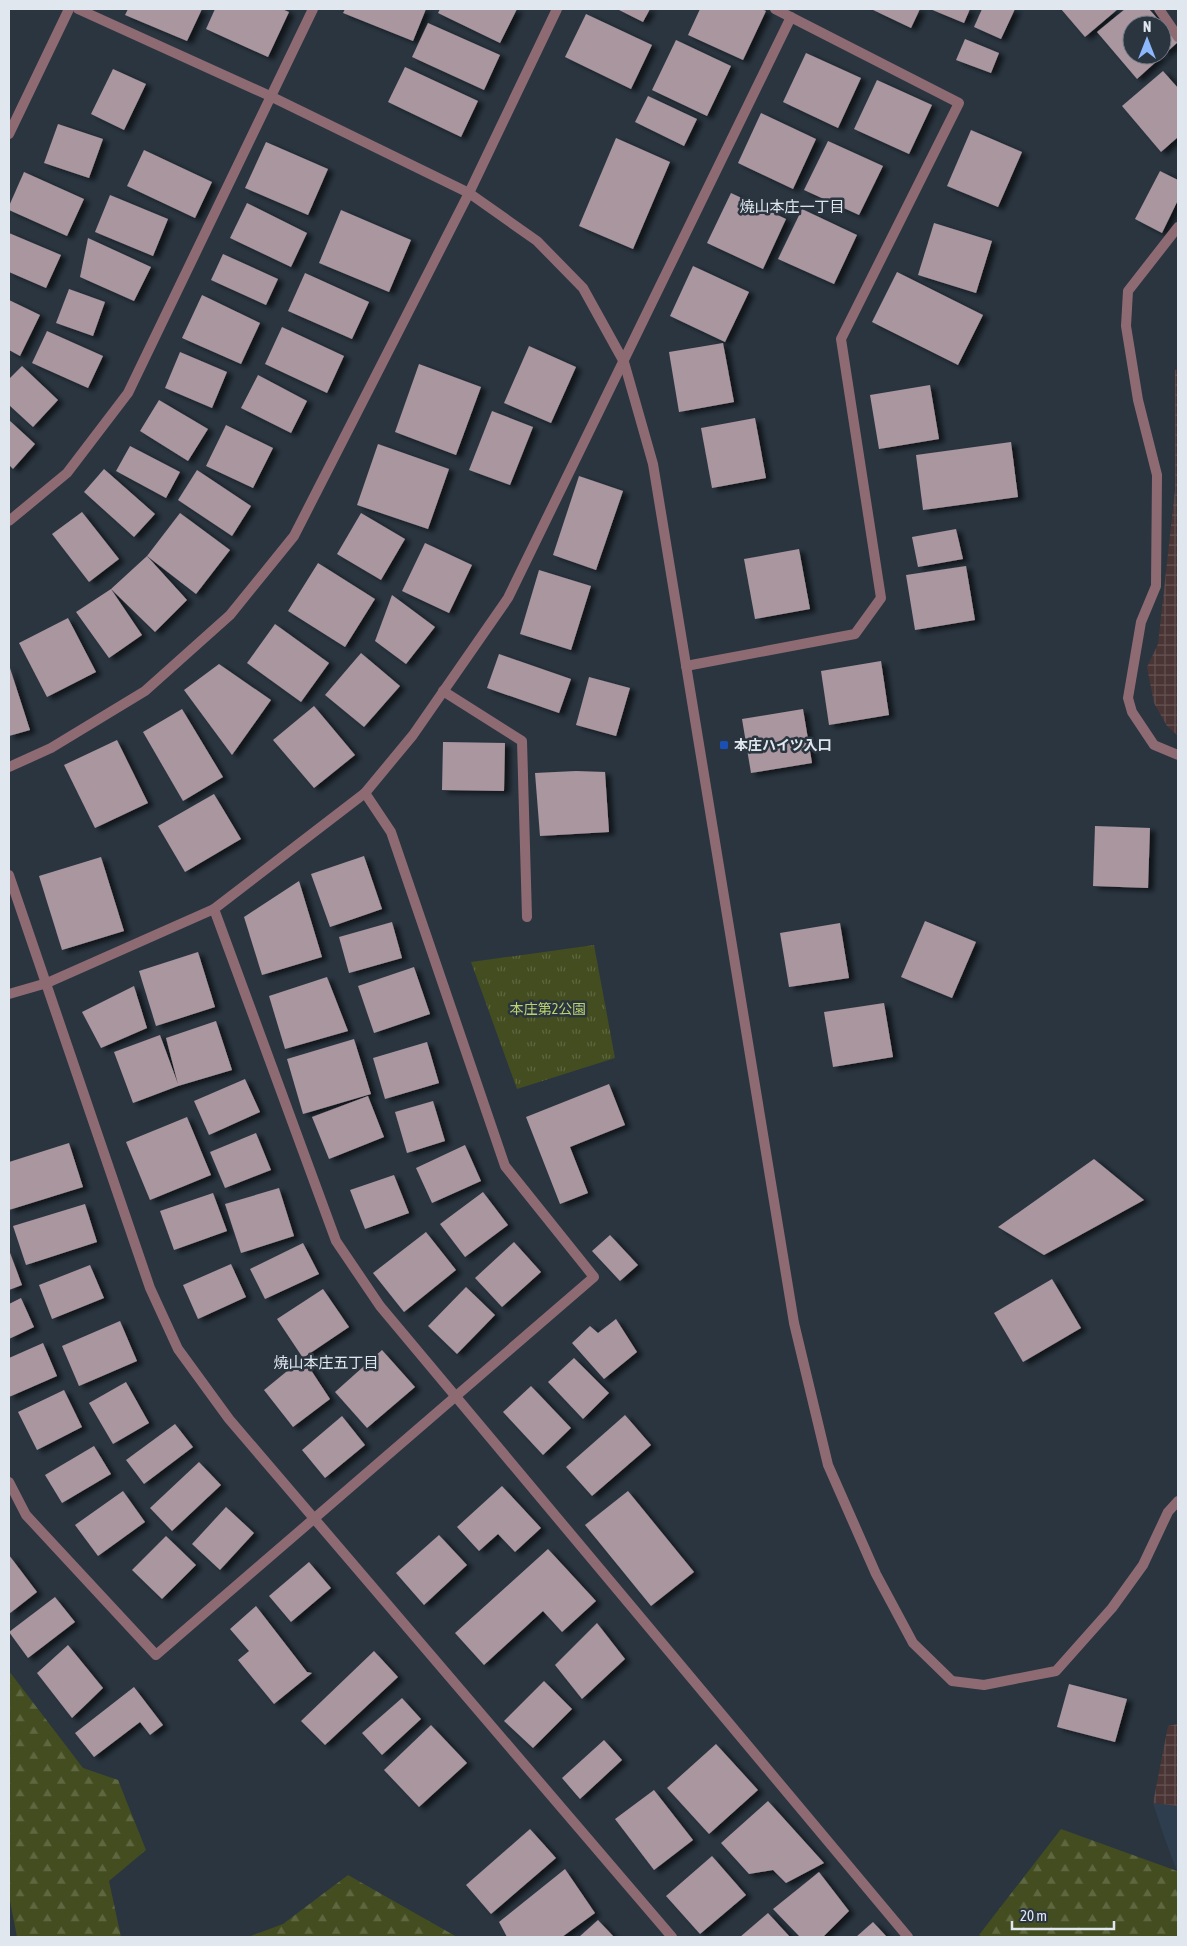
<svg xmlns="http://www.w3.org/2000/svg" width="1187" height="1946" font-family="'Asap Condensed','Noto Sans JP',sans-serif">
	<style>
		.built { fill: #2f3e4e }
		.industrial { fill: url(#industrial-grid) }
		.forest { fill: url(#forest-firs) }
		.park { fill: url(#park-tufts) }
		.building { fill: #a9969f; fill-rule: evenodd; filter: url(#shadow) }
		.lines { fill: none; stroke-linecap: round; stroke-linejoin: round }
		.minor { stroke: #8e6b73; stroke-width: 10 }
		.tertiary { stroke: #8e6b73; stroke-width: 10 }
		.transit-dot { fill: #1a4fb4; stroke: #2a3540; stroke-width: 2 }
		.labels { text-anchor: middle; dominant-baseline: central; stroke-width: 5; stroke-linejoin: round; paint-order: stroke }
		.poi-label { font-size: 14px; font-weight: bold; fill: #e0e7ef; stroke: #2a3540; text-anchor: start }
		.park-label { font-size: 14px; fill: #bcd26d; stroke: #2a3540 }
		.neighbourhood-label { font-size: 15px; fill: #e0e7ef; stroke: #2a3540 }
	</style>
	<defs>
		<pattern id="industrial-grid" width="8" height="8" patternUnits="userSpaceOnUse" patternTransform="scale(1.25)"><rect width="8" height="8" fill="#4a3534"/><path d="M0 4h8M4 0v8" fill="none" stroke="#645252"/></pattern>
		<pattern id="forest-firs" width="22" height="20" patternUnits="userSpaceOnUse" patternTransform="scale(1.25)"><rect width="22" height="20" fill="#434d1f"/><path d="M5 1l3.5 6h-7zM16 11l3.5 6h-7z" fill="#5e6740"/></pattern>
		<pattern id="park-tufts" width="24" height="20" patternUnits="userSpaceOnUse" patternTransform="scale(1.25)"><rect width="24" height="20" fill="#434d1f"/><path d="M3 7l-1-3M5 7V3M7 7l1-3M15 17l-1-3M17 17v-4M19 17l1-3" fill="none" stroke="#5e6740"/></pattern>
		<filter id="shadow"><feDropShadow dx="5.5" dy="3" stdDeviation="2.5" flood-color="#0009"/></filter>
	</defs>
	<rect width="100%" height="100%" fill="#2a3540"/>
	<polygon class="built" points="1153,1803 1178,1806 1178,1874 1165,1839"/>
	<g class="industrial">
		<polygon points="1178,369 1178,736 1167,726 1154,703 1147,667 1158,644 1175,490 1175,370"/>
		<polygon points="1178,1724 1178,1806 1153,1803 1168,1726"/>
	</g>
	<g class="forest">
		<polygon points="9,1671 83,1768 118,1780 146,1850 109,1881 121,1937 17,1937 9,1896"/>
		<polygon points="1061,1829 1177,1871 1178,1874 1178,1937 983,1937 979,1935"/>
		<polygon points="348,1875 457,1937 248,1937 283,1924"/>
	</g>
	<polygon class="park" points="594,945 615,1058 517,1089 471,962"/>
	<g class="building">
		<polygon points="128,9 202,9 187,41 125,15"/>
		<polygon points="215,9 282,9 289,12 268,57 206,29"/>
		<polygon points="345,9 426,9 413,41 343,13"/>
		<polygon points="440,9 517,9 500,43 438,13"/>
		<polygon points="617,9 650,9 643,22"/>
		<polygon points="700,9 762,9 766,11 743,60 688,35"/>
		<polygon points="871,9 920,9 911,28"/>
		<polygon points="930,9 970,9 964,23"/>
		<polygon points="982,9 1015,9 1001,39 974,27"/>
		<polygon points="1061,9 1118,9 1085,37"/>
		<path d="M1125,9H1149L1178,42L1137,79L1097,32ZM1132,25H1162V55H1132Z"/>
		<polygon points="586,14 652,45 631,89 565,57"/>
		<polygon points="428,23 500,55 484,90 412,57"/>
		<polygon points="965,39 999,53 991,73 956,60"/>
		<polygon points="676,40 731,66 707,116 652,90"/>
		<polygon points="806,53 861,78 838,128 783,102"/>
		<polygon points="405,67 478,101 461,137 388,102"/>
		<polygon points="113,69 146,84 124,130 91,114"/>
		<polygon points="1163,71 1178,88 1178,137 1161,152 1122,106"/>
		<polygon points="877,80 932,105 909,154 854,129"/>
		<polygon points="648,96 697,119 684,146 635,122"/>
		<polygon points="761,113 816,139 793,189 738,163"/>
		<polygon points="58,124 103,139 89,178 44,163"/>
		<polygon points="971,130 1022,152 998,207 947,186"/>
		<polygon points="616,138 670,162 633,249 579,226"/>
		<polygon points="828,141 883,166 859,215 804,190"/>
		<polygon points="266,142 328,169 308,215 245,188"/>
		<polygon points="144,150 212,182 195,218 127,186"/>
		<polygon points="1160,171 1178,180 1178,200 1162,233 1135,219"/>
		<polygon points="24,172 84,199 67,236 9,210 9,206"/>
		<polygon points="731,193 786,219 763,269 707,243"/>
		<polygon points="110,195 168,219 153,256 95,232"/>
		<polygon points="247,203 307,233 291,267 230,238"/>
		<polygon points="802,209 857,235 834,284 778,259"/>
		<polygon points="341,210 411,240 389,292 319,263"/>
		<polygon points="934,223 992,241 976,293 918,275"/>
		<polygon points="9,233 61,255 46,288 9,272"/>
		<polygon points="88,238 151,267 134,301 80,277"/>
		<polygon points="223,254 278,279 266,305 211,280"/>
		<polygon points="693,266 749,292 725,342 670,316"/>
		<polygon points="897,272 983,315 958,365 872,322"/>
		<polygon points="305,273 369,302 352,339 288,311"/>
		<polygon points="69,289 105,302 93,336 56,323"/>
		<polygon points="202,295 260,323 241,364 182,338"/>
		<polygon points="9,300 40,315 20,356 9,350"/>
		<polygon points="282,327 344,356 327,393 265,364"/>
		<polygon points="47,331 103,356 88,388 32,363"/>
		<polygon points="723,343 734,402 679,412 669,352"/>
		<polygon points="529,346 576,367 551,423 504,403"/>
		<polygon points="180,352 227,372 212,408 165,388"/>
		<polygon points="419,364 481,387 456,455 395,432"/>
		<polygon points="22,366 58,400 33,427 9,405 9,379"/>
		<polygon points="258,375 307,401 291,433 241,408"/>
		<polygon points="930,385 939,439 879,449 870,395"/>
		<polygon points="159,400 208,429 188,461 140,431"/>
		<polygon points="492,411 533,427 510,485 469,470"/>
		<polygon points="755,418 766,478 712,488 701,428"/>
		<polygon points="9,420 35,444 13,469 9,465"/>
		<polygon points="226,425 273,448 253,488 206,466"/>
		<polygon points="1011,442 1018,497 923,510 916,455"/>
		<polygon points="378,444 449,469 428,529 357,505"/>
		<polygon points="130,446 180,472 166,498 116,471"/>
		<polygon points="104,469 155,514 134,537 84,492"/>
		<polygon points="197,470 251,506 232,536 178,500"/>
		<polygon points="579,476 623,491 596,570 553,555"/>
		<polygon points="82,512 119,559 89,582 52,534"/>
		<polygon points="180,513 230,550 196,594 147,556"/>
		<polygon points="361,513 405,539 381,580 337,554"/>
		<polygon points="956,529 963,559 918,567 912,537"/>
		<polygon points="425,543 472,565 449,613 402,591"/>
		<polygon points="799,549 810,609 755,619 744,559"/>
		<polygon points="147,556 187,600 155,632 111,589 142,635 109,658 76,612 111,589"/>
		<polygon points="318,563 375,599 345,647 288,611"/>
		<polygon points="966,566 975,620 915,630 906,575"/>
		<polygon points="539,570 591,586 571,650 520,634"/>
		<polygon points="392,595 435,627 406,664 375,641"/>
		<polygon points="68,618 96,672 47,697 19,643"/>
		<polygon points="275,624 329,663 301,702 247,663"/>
		<polygon points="361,653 400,686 364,727 325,695"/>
		<polygon points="499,654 571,679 559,713 487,688"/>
		<polygon points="881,661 889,715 829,725 821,671"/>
		<polygon points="219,664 271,700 232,755 184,690"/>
		<polygon points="9,665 30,730 9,736"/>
		<polygon points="589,677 630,688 616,736 576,725"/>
		<polygon points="314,706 355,755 314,788 273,740"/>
		<polygon points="182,709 223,777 183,801 143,732"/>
		<polygon points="803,709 812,763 751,773 742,719"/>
		<polygon points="117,740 148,803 95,828 64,765"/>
		<polygon points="443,742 505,743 504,791 442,790"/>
		<polygon points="576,771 605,772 609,832 540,836 535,773"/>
		<polygon points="214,794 241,839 185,872 158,826"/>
		<polygon points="1095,826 1150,828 1148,888 1093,886"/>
		<polygon points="364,856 382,909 330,927 311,874"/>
		<polygon points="101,857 124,931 62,950 39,876"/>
		<polygon points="299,881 322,957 262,975 244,917"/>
		<polygon points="925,921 976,942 952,998 901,977"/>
		<polygon points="392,922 402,958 349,973 339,937"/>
		<polygon points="840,923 849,978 789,987 780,933"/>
		<polygon points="198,952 215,1007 156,1026 139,971"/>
		<polygon points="414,967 430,1014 374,1033 358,986"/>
		<polygon points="327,977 348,1031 285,1049 269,996"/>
		<polygon points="134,986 147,1028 101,1048 82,1012"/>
		<polygon points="884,1003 893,1057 833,1067 824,1012"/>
		<polygon points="216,1021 232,1070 178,1086 133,1103 114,1052 160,1035 178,1084 166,1038"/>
		<polygon points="354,1039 371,1094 303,1114 287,1059"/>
		<polygon points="427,1042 439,1083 385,1099 373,1058"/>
		<polygon points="245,1079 260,1112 209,1135 194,1101"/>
		<polygon points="609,1084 625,1125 570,1147 588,1193 560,1204 526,1117"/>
		<polygon points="368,1096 384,1137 329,1159 312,1117"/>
		<polygon points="433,1101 445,1141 407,1153 395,1112"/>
		<polygon points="187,1117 211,1175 150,1200 126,1142"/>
		<polygon points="256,1133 271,1170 225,1188 210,1152"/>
		<polygon points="69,1143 83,1187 9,1210 9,1162"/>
		<polygon points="465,1145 481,1181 432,1203 416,1168"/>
		<polygon points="1094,1159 1144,1200 1044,1255 998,1227"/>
		<polygon points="394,1175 409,1213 365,1229 350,1190"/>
		<polygon points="279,1188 294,1236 241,1253 225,1204"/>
		<polygon points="483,1192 508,1225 465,1257 440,1224"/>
		<polygon points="213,1193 227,1231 174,1250 160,1211"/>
		<polygon points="85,1204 97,1242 26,1265 13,1226"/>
		<polygon points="426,1232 456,1270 404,1312 373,1273"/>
		<polygon points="610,1235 638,1265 620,1281 592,1251"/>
		<polygon points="514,1242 541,1272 502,1307 475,1278"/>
		<polygon points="303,1243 319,1274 265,1299 250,1269"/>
		<polygon points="9,1250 22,1285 9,1290"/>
		<polygon points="231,1264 246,1297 198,1319 183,1285"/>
		<polygon points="90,1265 104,1298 52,1319 39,1285"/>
		<polygon points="1052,1279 1081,1328 1023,1362 994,1313"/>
		<polygon points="466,1287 495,1315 457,1354 428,1326"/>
		<polygon points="323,1289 349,1327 303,1358 277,1319"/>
		<polygon points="21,1298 34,1327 9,1339 9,1304"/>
		<polygon points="616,1319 637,1352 604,1379 572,1343 590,1326 598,1333"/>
		<polygon points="120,1321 137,1361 79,1386 62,1346"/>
		<polygon points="43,1343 57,1376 9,1397 9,1358"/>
		<polygon points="382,1350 415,1387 367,1428 335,1392"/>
		<polygon points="303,1358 330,1399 293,1427 264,1390"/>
		<polygon points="574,1358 609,1393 583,1419 548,1382"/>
		<polygon points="126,1382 149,1423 113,1444 89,1403"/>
		<polygon points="531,1386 571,1428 543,1455 503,1412"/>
		<polygon points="64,1390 82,1427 37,1450 18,1412"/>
		<polygon points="625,1415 651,1445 592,1496 566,1467"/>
		<polygon points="342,1416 365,1445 325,1478 302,1450"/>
		<polygon points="175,1424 193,1447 144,1484 126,1460"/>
		<polygon points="94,1446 111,1474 62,1503 45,1475"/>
		<polygon points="199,1462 221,1485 172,1531 150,1508"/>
		<polygon points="502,1486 541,1528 515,1552 498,1534 479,1551 457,1527"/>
		<polygon points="123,1491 145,1522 98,1556 75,1525"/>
		<polygon points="628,1491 694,1572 651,1606 585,1525"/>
		<polygon points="226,1507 254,1533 220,1570 192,1544"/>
		<polygon points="439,1535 467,1565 424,1605 396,1573"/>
		<polygon points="166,1536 196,1565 162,1599 132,1570"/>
		<polygon points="548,1549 596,1601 562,1632 543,1611 484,1665 455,1633"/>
		<polygon points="9,1555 37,1592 9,1614"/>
		<polygon points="309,1562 331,1588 291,1622 269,1596"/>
		<polygon points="55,1597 75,1622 28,1658 9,1632"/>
		<polygon points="256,1606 307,1672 312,1673 274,1704 238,1660 249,1651 230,1629"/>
		<polygon points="597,1623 625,1659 582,1699 555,1665"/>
		<polygon points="68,1645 103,1688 72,1718 37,1673"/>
		<polygon points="374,1651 398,1677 325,1745 301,1721"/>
		<polygon points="544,1681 572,1709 533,1748 504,1721"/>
		<polygon points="1069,1684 1127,1699 1115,1742 1057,1727"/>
		<polygon points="134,1687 163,1725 150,1735 140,1722 94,1757 75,1733"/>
		<polygon points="402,1698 421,1719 382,1755 362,1733"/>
		<polygon points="431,1725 467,1763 419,1807 384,1770"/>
		<polygon points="604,1740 622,1760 580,1799 562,1778"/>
		<polygon points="716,1744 758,1790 709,1834 667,1788"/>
		<polygon points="654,1790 693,1840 654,1870 615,1819"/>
		<polygon points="768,1801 824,1863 786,1883 773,1870 749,1874 721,1843"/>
		<polygon points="530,1829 556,1858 491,1914 466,1885"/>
		<polygon points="712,1856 746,1895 700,1934 666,1896"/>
		<polygon points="565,1869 595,1913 562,1937 507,1937 499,1922"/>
		<polygon points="819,1872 849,1911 823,1937 800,1937 773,1909"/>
		<polygon points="768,1913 790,1937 740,1937"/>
		<polygon points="598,1920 614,1937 579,1937"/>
		<polygon points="873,1922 887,1937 856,1937"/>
	</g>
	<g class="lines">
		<g class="minor">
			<polyline points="1159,9 1178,37"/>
			<polyline points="9,134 69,9"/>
			<polyline points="1178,227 1128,291 1126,326 1138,400 1157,475 1156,586 1141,622 1128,698 1132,712 1154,745 1178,755"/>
			<polyline points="9,521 67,473 128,393 313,9"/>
			<polyline points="686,666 855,634 881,598 841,339 959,103 775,9"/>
			<polyline points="443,691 522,741 527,917"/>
			<polyline points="9,767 51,748 145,691 230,615 294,536 469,193 557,9"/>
			<polyline points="9,875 150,1288 178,1349 229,1419 672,1937"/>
			<polyline points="214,909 336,1241 380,1306 908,1937"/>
			<polyline points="9,994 47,983 214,909 365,793 413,735 508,598 791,17"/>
			<polyline points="9,1482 26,1515 156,1655 594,1277 505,1166 391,832 365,793"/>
		</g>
		<polyline class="tertiary" points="78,9 270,96 469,193 537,241 583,288 624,362 653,464 794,1323 828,1465 876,1574 913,1643 952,1681 984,1685 1056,1671 1112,1608 1143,1565 1168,1512 1178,1501"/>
	</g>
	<rect class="transit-dot" x="719" y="740" width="10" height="10" rx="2.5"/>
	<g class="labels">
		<g class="poi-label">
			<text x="734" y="745">本庄ハイツ入口</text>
		</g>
		<g class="park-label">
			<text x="548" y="1009">本庄第2公園</text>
		</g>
		<g class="neighbourhood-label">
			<text x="792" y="206">焼山本庄一丁目</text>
			<text x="326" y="1362">焼山本庄五丁目</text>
		</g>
	</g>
	<rect width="1187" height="1946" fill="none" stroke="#e0e7ef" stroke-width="20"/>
	<g transform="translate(1147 40)"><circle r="24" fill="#2a3540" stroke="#737c86"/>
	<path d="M0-4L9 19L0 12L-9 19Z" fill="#8db9fc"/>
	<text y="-8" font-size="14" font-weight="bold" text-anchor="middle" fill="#e0e7ef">N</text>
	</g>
	<path d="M1012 1921v8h102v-8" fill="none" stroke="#e0e7ef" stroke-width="2.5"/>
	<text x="1020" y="1921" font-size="15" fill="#e0e7ef" stroke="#2a3540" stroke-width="4" paint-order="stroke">20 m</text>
</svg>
